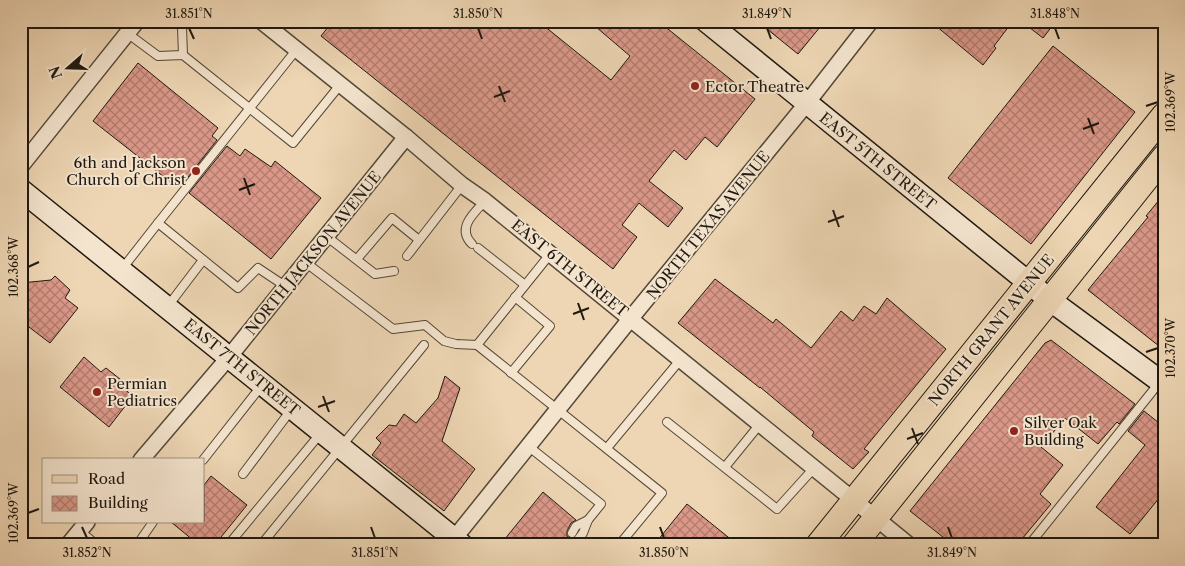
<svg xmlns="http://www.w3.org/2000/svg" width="1185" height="566" font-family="'Libre Caslon Text',serif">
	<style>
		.building { fill: url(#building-cross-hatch); stroke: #1f180f }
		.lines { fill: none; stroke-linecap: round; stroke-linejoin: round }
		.lane-casing { stroke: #534838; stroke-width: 10 }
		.street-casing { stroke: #534838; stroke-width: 18 }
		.secondary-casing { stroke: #1f180f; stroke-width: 24 }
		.primary-casing { stroke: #1f180f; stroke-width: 26 }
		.lane { stroke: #f4e4ce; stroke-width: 8 }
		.street { stroke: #f4e4ce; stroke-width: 15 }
		.secondary { stroke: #f4e4ce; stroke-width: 21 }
		.primary { stroke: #eed6b4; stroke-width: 24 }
		.ticks { fill: none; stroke: #1f180f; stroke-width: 2 }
		.poi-dot { fill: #8f2418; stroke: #f4e4ce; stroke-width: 2 }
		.labels { text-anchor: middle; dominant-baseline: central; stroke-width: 4; stroke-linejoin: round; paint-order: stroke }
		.poi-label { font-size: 15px; fill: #1f180f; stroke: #f4e4ce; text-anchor: start }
		.street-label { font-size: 15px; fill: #1f180f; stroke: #f4e4ce }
		.neatline { fill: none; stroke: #1f180f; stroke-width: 2 }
		.ticks-label { font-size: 12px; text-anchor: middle; fill: #1f180f }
	</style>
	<defs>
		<pattern id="building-cross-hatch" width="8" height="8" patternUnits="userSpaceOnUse" patternTransform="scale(1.25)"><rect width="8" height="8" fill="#db9889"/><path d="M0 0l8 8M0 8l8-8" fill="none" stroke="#b17b6e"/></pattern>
	</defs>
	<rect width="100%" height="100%" fill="#eed6b4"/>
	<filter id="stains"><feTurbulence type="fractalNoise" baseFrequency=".004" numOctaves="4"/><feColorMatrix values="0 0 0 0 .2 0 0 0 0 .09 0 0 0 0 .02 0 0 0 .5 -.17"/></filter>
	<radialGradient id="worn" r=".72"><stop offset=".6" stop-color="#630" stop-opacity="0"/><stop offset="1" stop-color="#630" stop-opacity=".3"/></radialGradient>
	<g class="building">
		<polygon points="333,21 538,21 611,80 630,56 589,21 658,21 755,99 717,147 705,137 686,160 674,150 649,181 683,208 668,227 639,203 622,225 637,237 613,269 321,36"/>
		<polygon points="757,21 825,21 798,54"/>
		<polygon points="930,21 1013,21 994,46 996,48 983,65"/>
		<polygon points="1021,21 1056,21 1043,38"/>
		<polygon points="1053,46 1135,112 1031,244 948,178"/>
		<polygon points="138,63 218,128 212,136 217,140 181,186 175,181 173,184 93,121"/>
		<polygon points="227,146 240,156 245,149 271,167 275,161 321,198 271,259 189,193"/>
		<polygon points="1164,194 1164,350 1088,290 1148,217 1146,216"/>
		<polygon points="55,276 70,290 65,298 78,308 50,343 21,321 21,283 51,280"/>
		<polygon points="715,279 773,323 776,319 811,348 841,311 853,321 864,306 876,314 887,298 946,349 864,449 869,452 853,469 812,436 814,432 760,387 760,388 678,323"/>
		<polygon points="1051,340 1135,404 1119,424 1117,422 1098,444 1065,418 1041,447 1063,465 1040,494 1051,504 1017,545 953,545 910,511 1045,343"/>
		<polygon points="84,357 101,372 106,368 125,383 123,388 133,396 109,427 60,387"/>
		<polygon points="445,376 460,388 442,441 475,469 444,511 372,455 381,443 376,438 389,425 396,426 404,414 416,423 438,398"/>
		<polygon points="1144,411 1164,427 1164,492 1130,534 1096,507 1145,445 1128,431"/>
		<polygon points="211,476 247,505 221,537 225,540 224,545 199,545 171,522 204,522 204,485"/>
		<polygon points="543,492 576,520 571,523 567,531 567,536 572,539 569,544 500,545"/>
		<polygon points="687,504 738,545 654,545"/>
	</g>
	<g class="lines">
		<defs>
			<g id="lane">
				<polyline points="175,21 182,27 183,55"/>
				<polyline points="127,33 158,56 183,55 293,143 340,85"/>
				<polyline points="326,236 375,274 394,271"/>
				<path d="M472,244C456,228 474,213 485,201"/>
				<polyline points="478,248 525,285"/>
				<polyline points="407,256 462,185"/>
				<polyline points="357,259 392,218 419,240"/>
				<polyline points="305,262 393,329 425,325 444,341 456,344 477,345 662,493 619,545"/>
				<polyline points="122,269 158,223"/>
				<polyline points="285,286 258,268 238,288 158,223 297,49"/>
				<polyline points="168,306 203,260"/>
				<polyline points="477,345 551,253"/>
				<polyline points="511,373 550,326 515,297"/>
				<polyline points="667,422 777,509 814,468"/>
				<polyline points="528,446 601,504 588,520 583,533 574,545"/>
				<polyline points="607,448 681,359"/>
				<polyline points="203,460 262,385"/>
				<polyline points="725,467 760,424"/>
				<polyline points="243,474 291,410"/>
				<polyline points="80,531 97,545"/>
				<polyline points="572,533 576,526 588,520"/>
				<polyline points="229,544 320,434"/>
				<polyline points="137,545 153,522"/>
				<polyline points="261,545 424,345"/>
				<polyline points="1029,545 1159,383"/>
			</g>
			<g id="street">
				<polyline points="261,21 406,137 462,185 485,201 909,545"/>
				<polyline points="21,166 137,21"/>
				<polyline points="141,460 229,357 406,137"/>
				<polyline points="68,545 87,522"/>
				<polyline points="449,545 631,318 807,103 871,21"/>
			</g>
			<g id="secondary">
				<polyline points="706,21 1050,300 1164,384"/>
				<polyline points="21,190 462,545"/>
			</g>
			<g id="primary">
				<polyline points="818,545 1164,115"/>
				<polyline points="854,545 1164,157"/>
			</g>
		</defs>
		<use href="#lane" class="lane-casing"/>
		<use href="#street" class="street-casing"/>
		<use href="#secondary" class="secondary-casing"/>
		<use href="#primary" class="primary-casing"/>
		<use href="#lane" class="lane"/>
		<use href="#street" class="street"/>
		<use href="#secondary" class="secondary"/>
		<use href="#primary" class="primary"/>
	</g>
	<path class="ticks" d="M189,28L194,39M478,28L482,39M767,28L771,39M1055,28L1059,39M499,86L505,102M494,97L510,91M1146,106L1158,102M1088,118L1094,134M1083,129L1099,123M244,178L250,195M239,190L255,184M833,210L839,227M828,222L844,216M28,267L39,262M578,303L584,320M573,314L589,308M1146,352L1158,348M323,396L329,412M318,407L335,401M912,428L918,444M907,439L923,433M28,513L39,509M82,527L87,538M371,527L375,538M660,527L664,538M948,527L952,538"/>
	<g class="poi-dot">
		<circle cx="695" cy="86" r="5"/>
		<circle cx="196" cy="171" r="5"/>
		<circle cx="97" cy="392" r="5"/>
		<circle cx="1014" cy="431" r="5"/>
	</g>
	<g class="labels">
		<g class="poi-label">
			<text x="705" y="86">Ector Theatre</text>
			<text x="186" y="162" text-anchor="end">6th and Jackson<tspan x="186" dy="17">Church of Christ</tspan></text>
			<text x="107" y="383">Permian<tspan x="107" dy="17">Pediatrics</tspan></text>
			<text x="1024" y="422">Silver Oak<tspan x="1024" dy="17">Building</tspan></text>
		</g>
		<g class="street-label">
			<text transform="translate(878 161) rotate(39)">EAST 5TH STREET</text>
			<text transform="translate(708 225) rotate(-51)">NORTH TEXAS AVENUE</text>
			<text transform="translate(313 253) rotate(-51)">NORTH JACKSON AVENUE</text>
			<text transform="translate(570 268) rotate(39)">EAST 6TH STREET</text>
			<text transform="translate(991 330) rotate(-51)">NORTH GRANT AVENUE</text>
			<text transform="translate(242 367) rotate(39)">EAST 7TH STREET</text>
		</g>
	</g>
	<rect width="1185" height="566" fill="none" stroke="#eed6b4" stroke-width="55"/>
	<rect x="42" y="458" width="162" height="65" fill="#f4e4ce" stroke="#9f9282"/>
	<rect x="52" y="475" width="25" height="8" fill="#eed6b4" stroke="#9f9282"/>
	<text x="88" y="484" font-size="15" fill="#1f180f">Road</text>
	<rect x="52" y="496" width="25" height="15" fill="url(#building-cross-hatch)" stroke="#9f9282"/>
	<text x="88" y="508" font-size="15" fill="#1f180f">Building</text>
	<g transform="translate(68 68) rotate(250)" stroke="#f4e4ce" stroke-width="4" paint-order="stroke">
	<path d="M0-4L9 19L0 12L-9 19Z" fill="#1f180f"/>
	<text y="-8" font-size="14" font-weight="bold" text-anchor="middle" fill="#1f180f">N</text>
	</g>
	<rect x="28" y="28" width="1130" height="510" class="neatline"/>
	<g class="ticks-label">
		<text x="189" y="18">31.851°N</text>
		<text x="478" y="18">31.850°N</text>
		<text x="767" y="18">31.849°N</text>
		<text x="1055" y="18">31.848°N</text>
		<text transform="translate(1171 102) rotate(-90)" y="4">102.369°W</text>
		<text transform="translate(14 267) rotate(-90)" y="4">102.368°W</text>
		<text transform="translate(1171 348) rotate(-90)" y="4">102.370°W</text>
		<text transform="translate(14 513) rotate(-90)" y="4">102.369°W</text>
		<text x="87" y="557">31.852°N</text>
		<text x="375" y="557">31.851°N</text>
		<text x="664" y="557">31.850°N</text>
		<text x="952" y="557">31.849°N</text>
	</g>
	<rect width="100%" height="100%" filter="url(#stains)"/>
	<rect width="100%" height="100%" fill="url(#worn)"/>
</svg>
